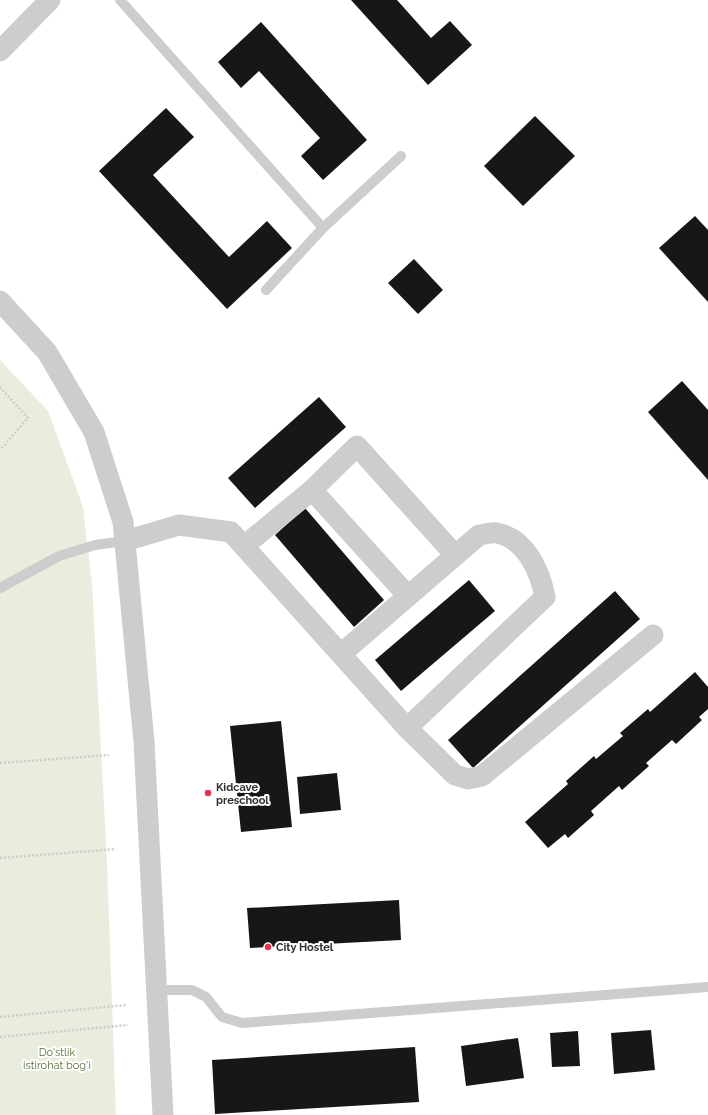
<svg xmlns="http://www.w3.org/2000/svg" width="708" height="1115" font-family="Raleway,sans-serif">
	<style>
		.green { fill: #e8edde }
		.building { fill: #171717 }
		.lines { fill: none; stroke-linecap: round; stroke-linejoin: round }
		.path { stroke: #cdcdcd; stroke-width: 2.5; stroke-dasharray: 2 2; stroke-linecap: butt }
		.lane { stroke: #cdcdcd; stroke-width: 10 }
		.street { stroke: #cdcdcd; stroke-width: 21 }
		.poi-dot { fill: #e83250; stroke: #fff; stroke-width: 1.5 }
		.labels { text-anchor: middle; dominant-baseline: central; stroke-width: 4; stroke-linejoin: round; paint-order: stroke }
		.poi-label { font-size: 11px; font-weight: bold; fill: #303030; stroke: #fff; text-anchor: start }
		.park-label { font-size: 11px; fill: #586e3c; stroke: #fff }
	</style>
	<rect width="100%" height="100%" fill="#fff"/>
	<polygon class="green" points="0,360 48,411 83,507 92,584 107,863 116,1115 0,1115"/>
	<g class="building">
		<polygon points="351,0 397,0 431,38 450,21 472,45 428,85"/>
		<polygon points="261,22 367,140 323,180 301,156 320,138 259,71 241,88 218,62"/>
		<polygon points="166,108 194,137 153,175 229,257 267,221 292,248 227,309 99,171"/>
		<polygon points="535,116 575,156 523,206 484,166"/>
		<polygon points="695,216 708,230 708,302 659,248"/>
		<polygon points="414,259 443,290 418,314 388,283"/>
		<polygon points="682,381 708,410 708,480 648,412"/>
		<polygon points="319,397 346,427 255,508 228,478"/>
		<polygon points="305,508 384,600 354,627 275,535"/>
		<polygon points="469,580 495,611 401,691 375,660"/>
		<polygon points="615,591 640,619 473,768 448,740"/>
		<polygon points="695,672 708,687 708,709 699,717 702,720 676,744 672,740 646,763 649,766 622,790 619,786 591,811 594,815 568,838 565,834 548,848 525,822 568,784 566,781 594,756 596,759 623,736 620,733 648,709 650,712"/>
		<polygon points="281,721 292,827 241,832 230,726"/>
		<polygon points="337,773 341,810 300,814 297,777"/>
		<polygon points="399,900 401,940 250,948 247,908"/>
		<polygon points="651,1030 655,1070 614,1074 611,1033"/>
		<polygon points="578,1031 580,1066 552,1067 550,1033"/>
		<polygon points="518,1038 524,1078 466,1086 461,1046"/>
		<polygon points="415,1047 419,1102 215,1114 212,1060"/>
	</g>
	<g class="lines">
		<g class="path">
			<polyline points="0,387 28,418 0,450"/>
			<polyline points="0,763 109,755"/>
			<polyline points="0,858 116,849"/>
			<polyline points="0,1017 126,1005"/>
			<polyline points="0,1037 128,1025"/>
		</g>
		<g class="lane">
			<polyline points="120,0 323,228"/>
			<polyline points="266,290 323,228 401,156"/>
			<polyline points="0,588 59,556 95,545 125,541"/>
			<polyline points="157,990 192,990 206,997 222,1017 242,1023 708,987"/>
		</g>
		<g class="street">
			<polyline points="0,51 50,0"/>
			<polyline points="0,301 47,352 94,432 123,522 144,742 163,1115"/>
			<polyline points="312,490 408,596"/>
			<path d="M125,541L179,525L231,532L407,728L545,597C540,571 526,539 497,533C492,532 485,534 479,535L341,654"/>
			<polyline points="244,546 312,490 357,446 455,555"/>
			<polyline points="407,728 455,775 468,779 482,776 653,635"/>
		</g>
	</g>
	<g class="poi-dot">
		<circle cx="208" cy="793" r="4"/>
		<circle cx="268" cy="947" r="4"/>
	</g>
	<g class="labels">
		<g class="poi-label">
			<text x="216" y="787">Kidcave<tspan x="216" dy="13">preschool</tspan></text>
			<text x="276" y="947">City Hostel</text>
		</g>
		<g class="park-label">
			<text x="57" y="1052">Do'stlik<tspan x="57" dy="13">istirohat bog'i</tspan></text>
		</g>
	</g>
</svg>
